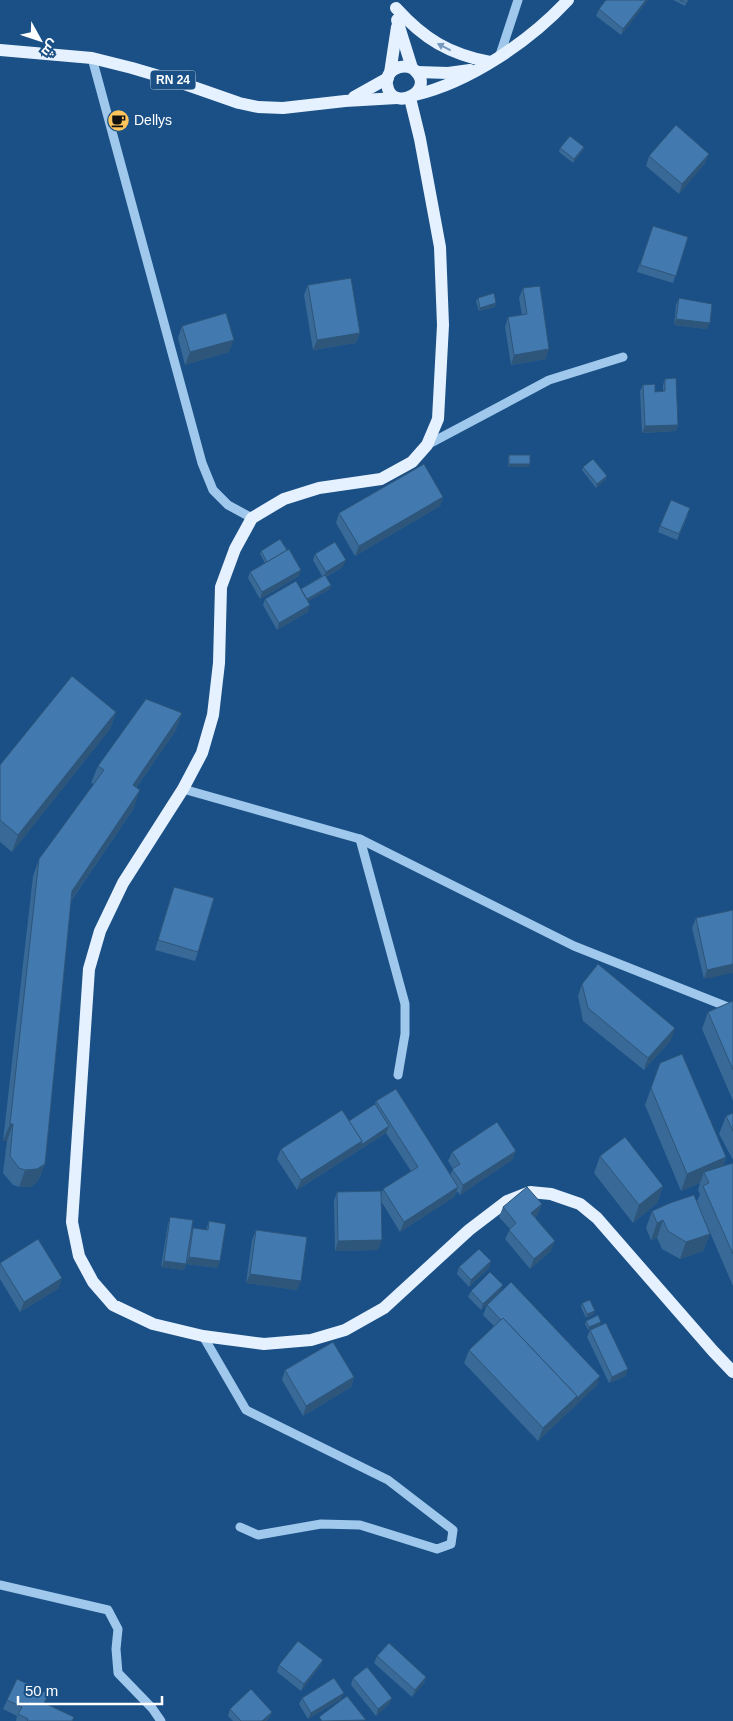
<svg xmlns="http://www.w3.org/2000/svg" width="733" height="1721" font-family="Helvetica,Cairo,sans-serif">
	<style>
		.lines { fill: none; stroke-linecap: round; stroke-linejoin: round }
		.minor { stroke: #a0c8ec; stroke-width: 9 }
		.major { stroke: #e5f1ff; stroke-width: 12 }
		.wall { fill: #396996 }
		.shaded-wall { fill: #2e557a }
		.building { fill: #427aaf; stroke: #2e557a }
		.oneway { fill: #7598bc }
		.labels { text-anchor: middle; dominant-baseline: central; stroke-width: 4; stroke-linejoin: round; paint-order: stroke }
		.shield { fill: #1a5086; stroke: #bacadb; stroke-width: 1 }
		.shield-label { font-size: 12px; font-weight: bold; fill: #fff }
		.poi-label { font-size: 14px; fill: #fff; stroke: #1a5086; text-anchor: start }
	</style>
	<rect width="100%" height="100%" fill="#1a5086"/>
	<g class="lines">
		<g class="minor">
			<polyline points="500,55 518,0"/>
			<polyline points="92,58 202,463 213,490 228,505 252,518"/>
			<polyline points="427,445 549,380 623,357"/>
			<polyline points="183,789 360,839 574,946 733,1009"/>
			<polyline points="360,839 405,1004 405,1034 398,1075"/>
			<polyline points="203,1336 246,1410 388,1480 453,1530 451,1544 437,1549 360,1525 321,1524 258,1535 240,1527"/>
			<polyline points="0,1585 108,1610 118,1629 116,1649 118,1673 152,1708 161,1721"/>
		</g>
		<g class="major">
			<path d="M396,8C424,39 449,54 490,62"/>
			<path d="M397,20L412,68C441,90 390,115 387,84C386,69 401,64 412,68"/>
			<polyline points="0,50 92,58 132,68 176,81 239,103 258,107 283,108 345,101 397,98"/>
			<polyline points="417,72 448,73 470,70"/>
			<polyline points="390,73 397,27"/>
			<path d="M415,95C470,82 530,41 568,0"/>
			<polyline points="354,97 388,78"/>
			<polyline points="410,98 420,139 440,247 443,325 438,419 427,445 412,462 381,479 319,488 284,499 252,518 235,549 221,587 219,663 213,715 202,753 183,789 123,883 100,931 89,969 72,1222 79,1256 93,1282 113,1305 153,1324 203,1336 264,1344 311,1340 345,1330 384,1308 469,1230 507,1201 530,1192 551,1194 580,1204 597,1218 713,1351 733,1372"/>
		</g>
	</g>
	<g class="wall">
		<polygon points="606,0 648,0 621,35 596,16 599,9"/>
		<polygon points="673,0 688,0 685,6"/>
		<polygon points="584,147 583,150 573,163 559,152 560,148"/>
		<polygon points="709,154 705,163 679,194 646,166 649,156"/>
		<polygon points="653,226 688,237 673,283 637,272"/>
		<polygon points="308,285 360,333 356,343 313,350 304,295"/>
		<polygon points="523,288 546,359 511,365 505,327 508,317 522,315 519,298"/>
		<polygon points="478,298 496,303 495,307 479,311 476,301"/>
		<polygon points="679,298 707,329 674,325 676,305"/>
		<polygon points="182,326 229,352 185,365 178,338"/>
		<polygon points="665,379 678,425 676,431 642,433 640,391 643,385 655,392 663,391 663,385"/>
		<polygon points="509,455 529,467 508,467 508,459"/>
		<polygon points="583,467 606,479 596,488 582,470"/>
		<polygon points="443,497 440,506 355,556 336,523 339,513"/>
		<polygon points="688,515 677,540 658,532 660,526"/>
		<polygon points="287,550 299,576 260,599 248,578 250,572 265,563 260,554 261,551"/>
		<polygon points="315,554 343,567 326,577 331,585 330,589 308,601 308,612 277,630 263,605 265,599 301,589 322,576 313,560"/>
		<polygon points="116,712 110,729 12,852 0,842 0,765"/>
		<polygon points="182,713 176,730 136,788 134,808 71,901 45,1164 38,1181 31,1187 19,1187 13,1185 3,1173 7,1141 3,1141 33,876 39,859 94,784 91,783 98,766"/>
		<polygon points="174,887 198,952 195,961 155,950"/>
		<polygon points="733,910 704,979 692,928 696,918"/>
		<polygon points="582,984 671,1040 644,1070 583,1021 578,996"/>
		<polygon points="733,1001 733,1101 702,1029 708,1012"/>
		<polygon points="660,1063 726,1157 723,1166 733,1163 733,1286 702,1214 710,1234 703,1251 680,1259 662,1249 657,1238 651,1240 646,1228 652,1211 697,1202 700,1194 698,1190 700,1183 681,1191 645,1105"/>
		<polygon points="376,1101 450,1175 453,1169 448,1161 452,1152 516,1151 512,1160 460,1195 457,1191 454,1197 400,1232 381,1201 378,1250 335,1251 334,1201 337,1192 381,1195 383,1189 411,1171 386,1133 297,1190 277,1159 281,1149 349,1121 375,1104"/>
		<polygon points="733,1113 733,1160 719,1134 726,1116"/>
		<polygon points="600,1156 663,1186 657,1203 633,1223 594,1173"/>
		<polygon points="542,1204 538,1214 535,1217 551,1251 530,1269 505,1239 510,1229 499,1217 503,1207"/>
		<polygon points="170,1217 191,1233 193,1228 206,1230 209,1221 218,1268 186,1264 184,1270 161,1267 168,1224"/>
		<polygon points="256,1230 297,1290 246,1283 252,1240"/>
		<polygon points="491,1261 489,1268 469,1287 457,1274 459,1267"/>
		<polygon points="0,1263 59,1288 20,1312 0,1279"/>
		<polygon points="471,1291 500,1292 481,1310 468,1297"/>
		<polygon points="582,1303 595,1311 594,1314 586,1318 581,1307"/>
		<polygon points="487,1305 597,1385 538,1441 464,1363 469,1350 494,1326 483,1315"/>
		<polygon points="586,1321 600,1325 588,1330 585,1324"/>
		<polygon points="590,1330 626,1376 609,1383 587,1337"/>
		<polygon points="285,1370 354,1377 351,1387 303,1416 282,1380"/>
		<polygon points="377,1656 426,1677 424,1683 412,1697 374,1663"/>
		<polygon points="323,1660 320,1666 301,1691 277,1672 279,1665"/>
		<polygon points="353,1678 392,1698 389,1704 376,1716 351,1685"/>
		<polygon points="302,1698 341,1699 308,1719 299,1704"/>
		<polygon points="7,1700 45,1703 74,1717 72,1721 16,1721 17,1716 3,1709"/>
		<polygon points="230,1709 272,1712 269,1718 266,1721 233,1721 228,1716"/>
	</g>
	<g class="shaded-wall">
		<polygon points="646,0 648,0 621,35 623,29"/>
		<polygon points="584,147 583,150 573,163 574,159"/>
		<polygon points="709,154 705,163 679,194 682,184"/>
		<polygon points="496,303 495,307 479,311 480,308"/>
		<polygon points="676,319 710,323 707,329 674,325"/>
		<polygon points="360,333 356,343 313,350 317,340"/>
		<polygon points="234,340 229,352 185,365 190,352"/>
		<polygon points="549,349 546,359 511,365 514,355"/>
		<polygon points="678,425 676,431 642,433 645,426"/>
		<polygon points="509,464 530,464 529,467 508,467"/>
		<polygon points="607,476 606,479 596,488 597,484"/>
		<polygon points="443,497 440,506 355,556 359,546"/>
		<polygon points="346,560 343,567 323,578 326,572"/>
		<polygon points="301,570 299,576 260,599 262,592"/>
		<polygon points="331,585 330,589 304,604 305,601"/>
		<polygon points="310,605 308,612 277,630 279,623"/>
		<polygon points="116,712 110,729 12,852 18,835"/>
		<polygon points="182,713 176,730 126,802 133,785"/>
		<polygon points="140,790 134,808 65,909 72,891"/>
		<polygon points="733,964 733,973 704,979 707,970"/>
		<polygon points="675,1028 671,1040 644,1070 648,1058"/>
		<polygon points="10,1124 13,1124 7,1141 3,1141"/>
		<polygon points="389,1126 386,1133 297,1190 301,1180 362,1141"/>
		<polygon points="516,1151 512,1160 460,1195 463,1185"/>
		<polygon points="726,1157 720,1174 704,1172 700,1183 681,1191 687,1174"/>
		<polygon points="45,1164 38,1181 31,1187 19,1187 25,1170"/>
		<polygon points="663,1186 657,1203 633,1223 639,1205"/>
		<polygon points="458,1187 454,1197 400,1232 404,1222"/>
		<polygon points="542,1204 538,1214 528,1223 531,1213"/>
		<polygon points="663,1220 657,1238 651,1240 657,1223"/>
		<polygon points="710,1234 703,1251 680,1259 686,1242"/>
		<polygon points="382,1240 378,1250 335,1251 338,1241"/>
		<polygon points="555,1241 551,1251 530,1269 534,1259"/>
		<polygon points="189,1257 220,1261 218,1268 186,1264 184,1270 161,1267 164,1261 186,1264"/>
		<polygon points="491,1261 489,1268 469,1287 471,1280"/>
		<polygon points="250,1274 301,1281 297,1290 246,1283"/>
		<polygon points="62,1278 59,1288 20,1312 24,1302"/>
		<polygon points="503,1285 500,1292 481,1310 483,1304"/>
		<polygon points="595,1311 594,1314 586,1318 587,1314"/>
		<polygon points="601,1322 600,1325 588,1330 589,1327"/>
		<polygon points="628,1369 626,1376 609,1383 612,1377"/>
		<polygon points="600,1376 597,1385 573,1408 576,1399"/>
		<polygon points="354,1377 351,1387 303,1416 306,1406"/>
		<polygon points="577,1396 573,1408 538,1441 543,1428"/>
		<polygon points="323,1660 320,1666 301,1691 304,1684"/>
		<polygon points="426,1677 424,1683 412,1697 415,1690"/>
		<polygon points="344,1693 341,1699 308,1719 311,1713"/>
		<polygon points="392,1698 389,1704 376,1716 378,1709"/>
		<polygon points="272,1712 269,1718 266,1721 262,1721"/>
	</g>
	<g class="building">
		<polygon points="606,0 646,0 623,29 599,9"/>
		<polygon points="680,0 688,0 687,3"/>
		<polygon points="676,125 709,154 682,184 649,156"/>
		<polygon points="570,136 584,147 574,159 560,148"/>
		<polygon points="653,226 688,237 676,276 640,265"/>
		<polygon points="351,278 360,333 317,340 308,285"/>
		<polygon points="540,286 549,349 514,355 508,317 527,314 523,288"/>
		<polygon points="494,293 496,303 480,308 478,298"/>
		<polygon points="679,298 712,304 710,323 676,319"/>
		<polygon points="226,313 234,340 190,352 182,326"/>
		<polygon points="676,378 678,425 645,426 643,385 655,384 655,392 665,391 665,379"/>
		<rect x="509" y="455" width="21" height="9"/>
		<polygon points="593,459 607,476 597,484 583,467"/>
		<polygon points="424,464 443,497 359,546 339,513"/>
		<polygon points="671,500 690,508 679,534 660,526"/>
		<polygon points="280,539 287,550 267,562 261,551"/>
		<polygon points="335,542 346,560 326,572 315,554"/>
		<polygon points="289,549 301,570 262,592 250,572"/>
		<polygon points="325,575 331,585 307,599 301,589"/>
		<polygon points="296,581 310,605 279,623 265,599"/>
		<polygon points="72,676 116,712 18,835 0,820 0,765"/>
		<polygon points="146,699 182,713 133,785 140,790 72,891 45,1164 37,1169 25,1170 19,1168 10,1156 13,1124 10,1124 39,859 104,770 98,766"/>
		<polygon points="174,887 214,898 198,952 158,940"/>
		<polygon points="733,910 733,964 707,970 696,918"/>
		<polygon points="598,964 675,1028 648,1058 588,1008 582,984"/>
		<polygon points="733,1001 733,1070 708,1012"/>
		<polygon points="682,1054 726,1157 687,1174 651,1088 660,1063"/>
		<polygon points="396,1089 458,1187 404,1222 383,1189 418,1167 376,1101"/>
		<polygon points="375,1104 389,1126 361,1145 362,1141 349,1121"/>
		<polygon points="342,1110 362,1141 301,1180 281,1149"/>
		<polygon points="733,1113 733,1131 726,1116"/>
		<polygon points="497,1122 516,1151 463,1185 452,1169 460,1164 452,1152"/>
		<polygon points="625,1137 663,1186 639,1205 600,1156"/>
		<polygon points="733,1163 733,1254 703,1186 709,1183 704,1172"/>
		<polygon points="527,1187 542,1204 531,1213 555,1241 534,1259 509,1230 516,1223 503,1207"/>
		<polygon points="381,1191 382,1240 338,1241 337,1192"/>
		<polygon points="694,1195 710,1234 686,1242 668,1231 663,1220 657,1223 652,1211 670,1203"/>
		<polygon points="170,1217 193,1220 186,1264 164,1261"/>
		<polygon points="209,1221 226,1224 220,1261 189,1257 193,1228 208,1230"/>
		<polygon points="256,1230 307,1237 301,1281 250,1274"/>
		<polygon points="38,1239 62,1278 24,1302 0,1263"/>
		<polygon points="479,1249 491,1261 471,1280 459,1267"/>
		<polygon points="490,1272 503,1285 483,1304 471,1291"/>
		<polygon points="511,1282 600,1376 576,1399 577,1396 503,1318 501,1320 487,1305"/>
		<polygon points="590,1300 595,1311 587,1314 582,1303"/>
		<polygon points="598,1315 601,1322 589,1327 586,1321"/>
		<polygon points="503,1318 577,1396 543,1428 469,1350"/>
		<polygon points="606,1323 628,1369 612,1377 590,1330"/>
		<polygon points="333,1342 354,1377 306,1406 285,1370"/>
		<polygon points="298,1641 323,1660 304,1684 279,1665"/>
		<polygon points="389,1643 426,1677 415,1690 377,1656"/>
		<polygon points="367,1667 392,1698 378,1709 353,1678"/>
		<polygon points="334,1678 344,1693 311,1713 302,1698"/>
		<polygon points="17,1679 49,1694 44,1703 74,1717 72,1721 27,1721 28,1719 18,1714 22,1707 7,1700"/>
		<polygon points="251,1689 272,1712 262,1721 241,1721 230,1709"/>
		<polygon points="347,1696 366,1720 322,1721 319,1717"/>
	</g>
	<defs><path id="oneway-solid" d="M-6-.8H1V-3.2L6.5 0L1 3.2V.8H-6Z" transform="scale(1.25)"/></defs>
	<use class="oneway" href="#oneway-solid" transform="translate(444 47) rotate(-153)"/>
	<defs>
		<symbol id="cafe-disc" viewBox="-11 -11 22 22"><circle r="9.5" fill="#ffc55c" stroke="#1a5086"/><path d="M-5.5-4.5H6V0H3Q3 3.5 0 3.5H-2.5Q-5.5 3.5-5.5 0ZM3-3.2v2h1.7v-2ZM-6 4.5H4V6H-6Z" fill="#111"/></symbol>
	</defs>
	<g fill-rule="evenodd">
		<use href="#cafe-disc" x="106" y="108" width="25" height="25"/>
	</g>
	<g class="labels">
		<rect class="shield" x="150.5" y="70.5" width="45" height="19" rx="4"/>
		<g class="shield-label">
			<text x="173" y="80">RN 24</text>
		</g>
		<g class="poi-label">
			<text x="134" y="120">Dellys</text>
		</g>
	</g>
	<g transform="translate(40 40) rotate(130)" stroke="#1a5086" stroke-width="4" paint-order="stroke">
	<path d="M0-4L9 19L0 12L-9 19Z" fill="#ffffff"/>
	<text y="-8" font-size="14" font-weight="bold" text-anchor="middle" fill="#ffffff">ش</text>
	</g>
	<path d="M18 1696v8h144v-8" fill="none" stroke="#ffffff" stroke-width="2.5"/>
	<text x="25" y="1696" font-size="15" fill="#ffffff" stroke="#1a5086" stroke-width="4" paint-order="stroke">50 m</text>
</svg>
